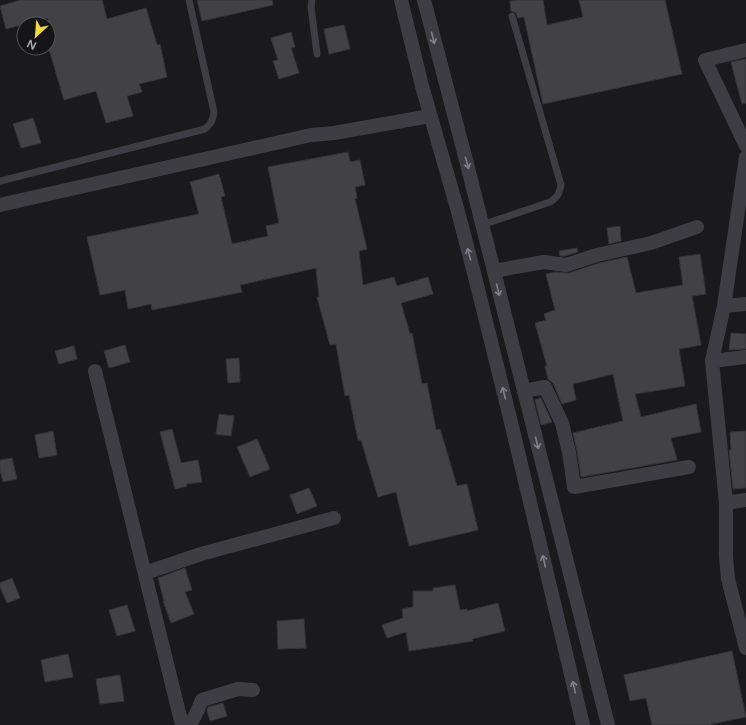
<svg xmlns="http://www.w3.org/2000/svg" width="746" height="725" font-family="'Varela Round',sans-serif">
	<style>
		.building { fill: #424246; stroke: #353438 }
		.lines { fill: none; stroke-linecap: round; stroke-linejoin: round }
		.service { stroke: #3d3d43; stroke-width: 7 }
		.minor { stroke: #3d3d43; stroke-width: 14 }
		.oneway { stroke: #80818c }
	</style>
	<rect width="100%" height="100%" fill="#1a1a1c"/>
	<g class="building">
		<polygon points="21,0 102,0 107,19 146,8 157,45 160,44 167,77 139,84 142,92 127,96 133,116 106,123 96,91 64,100 48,46 48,18 6,29 0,6"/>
		<polygon points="197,0 272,0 273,5 202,21"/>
		<polygon points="516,0 543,0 547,25 583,17 579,0 665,0 682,74 543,104 524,17 518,18 516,13 511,11 510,1"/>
		<polygon points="344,25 350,49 329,54 324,29"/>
		<polygon points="291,32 295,47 291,48 299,73 279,79 273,61 278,60 271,38"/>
		<polygon points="746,59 746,103 742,104 731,62"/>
		<polygon points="33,118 41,143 21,148 13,124"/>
		<polygon points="348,152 350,162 360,160 365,185 355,187 357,198 355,199 367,249 359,251 363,285 394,277 397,286 428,277 433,294 401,303 410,334 412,333 422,384 427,383 436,430 440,429 457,486 467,484 478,530 409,546 396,492 378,497 361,440 358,440 349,395 345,396 336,344 330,345 317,297 319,297 316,268 240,285 242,292 152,310 151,304 128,309 125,290 100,295 87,237 199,214 190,182 219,174 225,196 221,197 232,244 268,236 266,226 279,223 268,167"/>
		<polygon points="620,226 621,241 609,244 607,228"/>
		<polygon points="577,248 578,252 565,256 560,256 559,251"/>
		<polygon points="700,254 706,294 692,296 701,345 679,349 685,386 635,394 641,417 696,404 701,432 671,438 677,460 581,477 577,451 573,433 623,421 613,374 573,384 576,400 562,404 553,383 548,379 545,366 547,366 535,323 546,320 544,314 555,310 546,274 555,272 569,273 599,263 627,257 636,293 683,285 679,257"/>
		<polygon points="731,333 746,334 746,349 729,350"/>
		<polygon points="125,345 130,362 109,368 104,351"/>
		<polygon points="74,346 77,359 59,364 55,351"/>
		<polygon points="239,358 240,382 228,383 226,359"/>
		<polygon points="541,398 552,422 541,425 535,400"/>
		<polygon points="219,414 234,416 231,436 216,434"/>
		<polygon points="172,429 181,463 198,460 202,482 186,484 187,486 175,489 160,432"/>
		<polygon points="53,431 57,455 39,458 35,435"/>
		<polygon points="746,431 746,488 733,489 729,450 731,450 730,432"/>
		<polygon points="257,439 270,469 250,477 237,447"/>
		<polygon points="12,458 17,479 3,482 0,470 0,460"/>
		<polygon points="309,488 317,506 297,514 290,495"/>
		<polygon points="185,568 192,590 185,592 194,614 171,623 163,601 164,601 158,578"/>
		<polygon points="12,578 20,598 7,603 0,587 0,583"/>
		<polygon points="455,585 460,610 467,609 467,611 498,603 505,631 472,639 473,641 409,651 406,632 387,638 382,625 403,618 402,609 413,607 413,591 433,591 433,588"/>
		<polygon points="127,605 135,631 117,636 109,610"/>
		<polygon points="304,619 306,648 278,649 277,621"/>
		<polygon points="732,651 746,717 707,725 652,725 646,698 630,701 624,675"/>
		<polygon points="68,654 73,677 45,682 41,660"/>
		<polygon points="120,675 124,701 100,704 96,679"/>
		<polygon points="223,703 227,716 210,721 207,711 208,707"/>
	</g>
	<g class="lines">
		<g class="service">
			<polyline points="312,0 311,7 317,54"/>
			<path d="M0,181L205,129C211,124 213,120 214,112L189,0"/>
			<path d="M482,225L550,202C558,197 559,194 561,185L512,16"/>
		</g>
		<g class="minor">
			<polyline points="401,0 422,86 457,208 474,273 510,418 583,725"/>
			<polyline points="424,0 467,164 608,725"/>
			<polyline points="746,50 705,60 746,146"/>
			<polyline points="746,157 724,306 712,361 726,503 726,557 728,579 746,648"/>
			<polyline points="0,205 311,135 334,133 430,116"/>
			<polyline points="494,271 544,262 566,265 597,255 651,243 697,227"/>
			<polyline points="724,306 746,304"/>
			<polyline points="712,361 746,357"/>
			<polyline points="95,371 182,725"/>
			<polyline points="524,391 545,387 562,423 569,452 574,487 689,467"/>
			<polyline points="726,503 746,500"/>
			<polyline points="145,573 201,554 334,518"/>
			<polyline points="190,725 196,714 202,700 238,689 253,690"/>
		</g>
	</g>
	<defs><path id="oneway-shaft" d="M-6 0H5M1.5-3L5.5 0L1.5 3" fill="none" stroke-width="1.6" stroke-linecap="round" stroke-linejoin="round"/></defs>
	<g class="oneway">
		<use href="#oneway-shaft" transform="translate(433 38) rotate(76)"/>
		<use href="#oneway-shaft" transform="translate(467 163) rotate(75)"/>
		<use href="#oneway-shaft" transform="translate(469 254) rotate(-105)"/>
		<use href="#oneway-shaft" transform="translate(498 290) rotate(76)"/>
		<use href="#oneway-shaft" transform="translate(504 393) rotate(-104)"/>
		<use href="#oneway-shaft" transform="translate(537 443) rotate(76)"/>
		<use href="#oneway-shaft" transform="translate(544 561) rotate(-103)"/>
		<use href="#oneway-shaft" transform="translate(574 687) rotate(-103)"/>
	</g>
	<g transform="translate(36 36) rotate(206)"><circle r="19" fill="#151517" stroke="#525259"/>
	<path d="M0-3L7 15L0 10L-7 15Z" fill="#f2d93d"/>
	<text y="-6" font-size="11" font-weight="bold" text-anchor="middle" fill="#adaebc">N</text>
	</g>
</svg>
